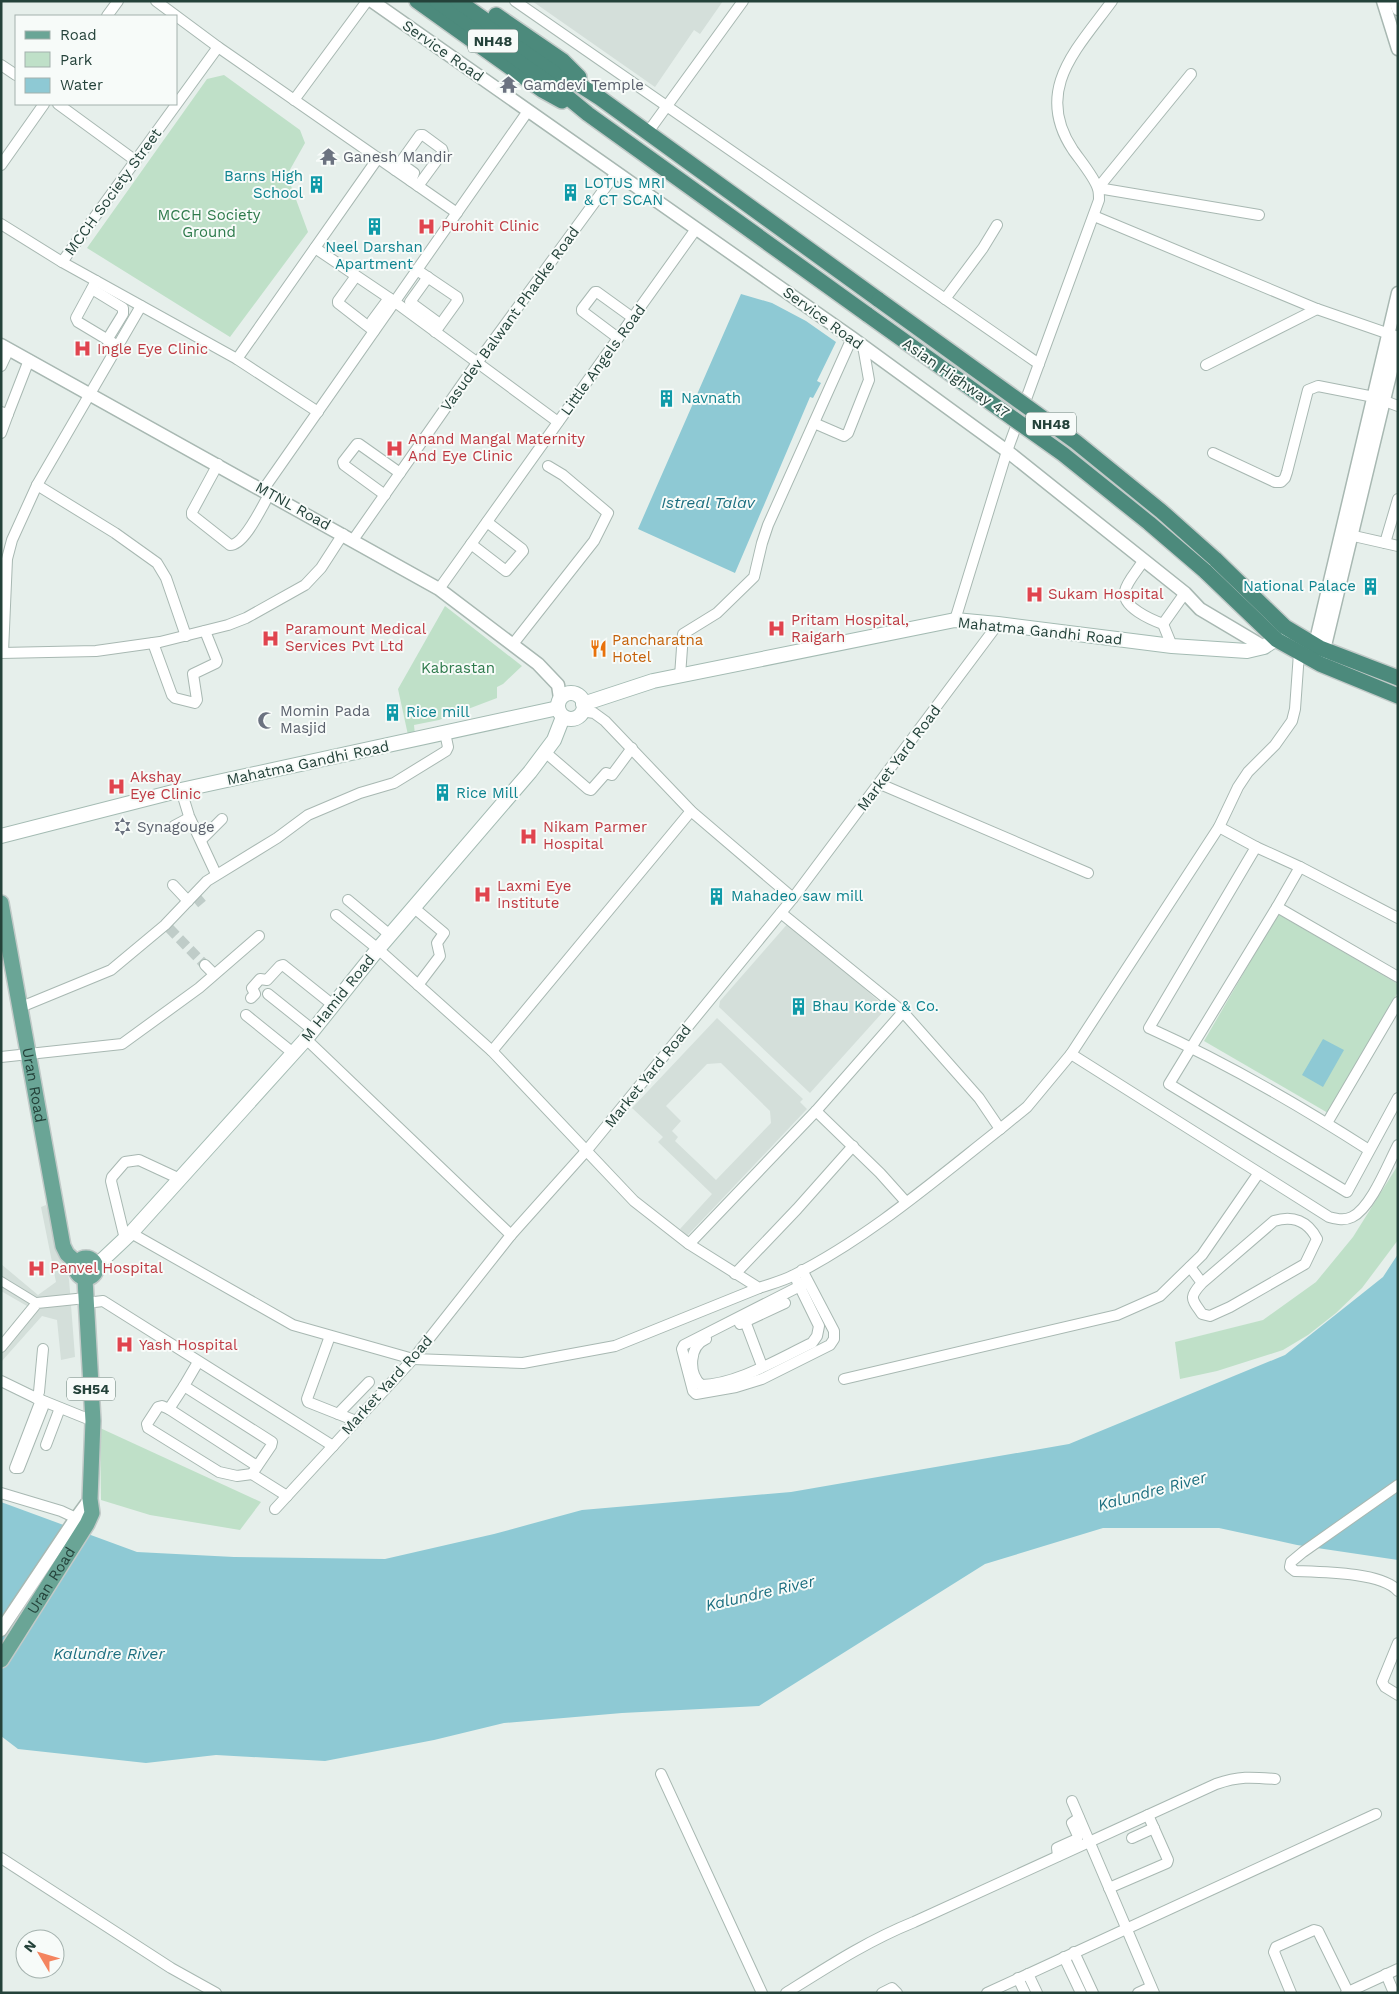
<svg xmlns="http://www.w3.org/2000/svg" width="1399" height="1994" font-family="'Work Sans',sans-serif">
	<style>
		.built { fill: #d4dfda; fill-rule: evenodd }
		.green { fill: #bfe0c8 }
		.water { fill: #8ec9d4 }
		.lines { fill: none; stroke-linecap: round; stroke-linejoin: round }
		.minor-tunnel { stroke: #bfccc8; stroke-width: 10; stroke-dasharray: 10 5; stroke-linecap: butt }
		.pedestrian-casing { stroke: #a8b8b2; stroke-width: 10 }
		.minor-casing { stroke: #a8b8b2; stroke-width: 12 }
		.tertiary-casing { stroke: #a8b8b2; stroke-width: 15 }
		.secondary-casing { stroke: #a4bbb3; stroke-width: 16 }
		.primary-casing { stroke: #c2cac8; stroke-width: 18 }
		.trunk-casing { stroke: #c2cac8; stroke-width: 18 }
		.pedestrian { stroke: #fff; stroke-width: 8 }
		.minor { stroke: #fff; stroke-width: 10 }
		.tertiary { stroke: #fff; stroke-width: 12 }
		.secondary { stroke: #fff; stroke-width: 14 }
		.primary { stroke: #6aa596; stroke-width: 15 }
		.trunk { stroke: #4c8a7c; stroke-width: 15 }
		.trunk-bridge-casing { stroke: #c2cac8; stroke-width: 18; stroke-linecap: butt }
		.trunk-bridge { stroke: #4c8a7c; stroke-width: 15 }
		.labels { text-anchor: middle; dominant-baseline: central; stroke-width: 4; stroke-linejoin: round; paint-order: stroke }
		.shield { fill: #f7fbf9; stroke: #637a73; stroke-width: 1 }
		.shield-label { font-size: 14px; font-weight: bold; fill: #24423a }
		.street-label { font-size: 15px; fill: #24423a; stroke: #f7fbf9 }
		.worship-label { font-size: 15px; fill: #5b616d; stroke: #f7fbf9; text-anchor: start }
		.culture-label { font-size: 15px; fill: #0d838f; stroke: #f7fbf9; text-anchor: start }
		.park-label { font-size: 15px; fill: #2d7a4b; stroke: #f7fbf9 }
		.health-label { font-size: 15px; fill: #be3a42; stroke: #f7fbf9; text-anchor: start }
		.food-label { font-size: 15px; fill: #c56008; stroke: #f7fbf9; text-anchor: start }
		.water-label { font-size: 16px; font-style: italic; fill: #1c6f80; stroke: #f7fbf9 }
	</style>
	<rect width="100%" height="100%" fill="#e6efeb"/>
	<g class="built">
		<polygon points="532,1 723,1 700,34 694,30 655,87"/>
		<polygon points="790,921 885,1007 882,1013 810,1093 719,1007 720,1001"/>
		<path d="M717,1018L803,1099L800,1102L807,1109L687,1236L680,1229L712,1194L658,1142L663,1137L632,1108ZM721,1063L770,1111L771,1123L716,1180L675,1141L678,1137L672,1131L681,1121L666,1106L707,1064Z"/>
		<polygon points="46,1205 69,1279 75,1357 61,1360 57,1320 42,1316 1,1362 1,1338 27,1306 1,1291 1,1264 38,1295 56,1282 41,1207"/>
	</g>
	<g class="green">
		<polygon points="224,75 300,130 305,143 287,175 308,232 230,337 87,248 207,79"/>
		<polygon points="445,606 522,666 503,684 497,687 497,698 439,720 414,725 415,735 408,735 398,689"/>
		<polygon points="1278,914 1398,984 1398,992 1328,1113 1204,1041"/>
		<polygon points="1398,1165 1398,1240 1362,1288 1336,1313 1308,1335 1283,1350 1217,1371 1180,1379 1175,1342 1263,1320 1316,1282 1353,1237"/>
		<polygon points="100,1428 261,1502 240,1530 150,1515 101,1500"/>
	</g>
	<g class="water">
		<polygon points="741,294 772,303 806,321 836,342 817,381 821,383 813,398 810,397 735,573 638,529"/>
		<polygon points="1323,1039 1344,1050 1323,1087 1302,1075"/>
		<polygon points="1398,1254 1398,1560 1297,1545 1219,1528 1103,1528 985,1564 759,1706 622,1713 504,1723 434,1740 325,1761 216,1755 146,1763 18,1749 1,1736 1,1502 137,1552 234,1557 385,1559 494,1534 582,1510 791,1492 1069,1444 1285,1355 1383,1277"/>
	</g>
	<g class="lines">
		<g class="minor-tunnel">
			<polyline points="197,898 202,904"/>
			<polyline points="169,928 205,965"/>
		</g>
		<defs>
			<polyline id="pedestrian" points="1,1281 37,1303"/>
			<g id="minor">
				<polyline points="156,1 218,47 457,213"/>
				<polyline points="515,1 1039,364"/>
				<polyline points="107,16 118,1"/>
				<polyline points="1,65 16,75"/>
				<polyline points="1191,74 1098,188 1259,215"/>
				<polyline points="294,100 367,1"/>
				<polyline points="58,104 136,161"/>
				<polyline points="648,132 743,1"/>
				<polyline points="400,163 414,173 411,181"/>
				<polyline points="1,165 44,104"/>
				<polyline points="395,170 420,135 423,135 442,149 443,152 418,186"/>
				<polyline points="1094,216 1317,309 1398,337"/>
				<polyline points="1,224 62,262 237,359 318,412"/>
				<polyline points="315,248 395,302 558,422"/>
				<polyline points="62,262 218,47"/>
				<polyline points="417,270 457,297 458,300 435,332"/>
				<polyline points="356,276 338,301 338,303 374,331"/>
				<polyline points="428,277 410,302 436,321"/>
				<polyline points="96,281 76,318 78,322 118,346"/>
				<polyline points="92,289 123,308 123,314 107,340"/>
				<polyline points="945,299 983,248 997,225"/>
				<polyline points="372,321 389,298"/>
				<polyline points="618,338 582,311 582,309 595,292 597,292 633,318"/>
				<polyline points="237,359 378,158"/>
				<polyline points="1206,365 1317,309"/>
				<polyline points="1,366 9,349"/>
				<polyline points="1,412 8,414 29,360"/>
				<polyline points="814,423 844,436 848,433 869,380 863,346"/>
				<polyline points="1,433 8,414"/>
				<polyline points="1213,453 1275,482 1281,482 1285,478 1287,472 1308,390 1318,386 1374,397 1398,406"/>
				<path d="M218,464L192,512V515L230,545C245,545 262,506 270,493"/>
				<polyline points="37,485 115,533 157,563 166,578 186,636"/>
				<polyline points="263,490 528,111"/>
				<polyline points="385,495 344,465 343,462 357,444 359,444 400,473"/>
				<polyline points="1345,534 1398,546"/>
				<polyline points="353,540 477,363 616,173"/>
				<polyline points="1385,543 1398,499"/>
				<polyline points="471,544 506,571 523,551 522,549 487,522"/>
				<path d="M1143,561C1138,570 1127,581 1125,591C1121,607 1152,620 1163,624L1172,646"/>
				<polyline points="439,589 696,229"/>
				<path d="M955,620L1007,451L1099,200C1099,197 1099,192 1098,189C1095,178 1080,160 1073,150C1033,90 1077,49 1112,1"/>
				<polyline points="1163,624 1185,593"/>
				<polyline points="153,643 172,695 175,698 195,703 197,700 193,674 216,663 217,661 205,631"/>
				<polyline points="513,644 594,541 608,513 563,475 548,466"/>
				<polyline points="3,652 7,559 12,540 37,485 141,306"/>
				<polyline points="1,653 96,651 160,642 228,625 246,618 305,585 321,568 343,534"/>
				<polyline points="680,676 683,634 717,613 754,577 762,543 768,525 852,338"/>
				<polyline points="582,711 594,713 605,721 691,811 793,898"/>
				<polyline points="545,752 588,789 591,790 606,773 612,775 632,748"/>
				<polyline points="880,784 1088,873"/>
				<polyline points="181,790 189,816 216,874"/>
				<polyline points="174,826 189,818"/>
				<path d="M1219,827L1256,847L1149,1028C1225,1062 1299,1105 1369,1150"/>
				<polyline points="201,840 222,819"/>
				<polyline points="1256,847 1300,867 1277,907"/>
				<polyline points="1300,867 1398,918"/>
				<polyline points="173,885 188,901"/>
				<polyline points="348,900 390,935"/>
				<polyline points="413,907 444,933 437,943 440,956 418,985"/>
				<path d="M336,915L378,949L492,1051L634,1201L689,1244L759,1288C770,1284 783,1281 794,1275C868,1238 935,1180 1000,1129L979,1098L903,1012L781,913"/>
				<polyline points="205,965 214,974"/>
				<polyline points="1398,977 1277,907 1169,1084 1347,1192 1398,1098"/>
				<polyline points="268,994 313,1030"/>
				<polyline points="251,998 255,994 252,988 260,979 267,980 280,966 283,965 333,1005"/>
				<polyline points="21,1007 111,970 165,925 207,881 277,838 308,815 360,793 394,783 446,751 448,747 445,733"/>
				<polyline points="246,1015 293,1053"/>
				<polyline points="306,1039 511,1235"/>
				<polyline points="492,1051 691,811"/>
				<path d="M1071,1054L1329,1217C1337,1219 1344,1221 1352,1217C1371,1208 1388,1164 1398,1145"/>
				<polyline points="1,1057 122,1044 199,988 259,936"/>
				<polyline points="816,1111 880,1173 906,1202"/>
				<polyline points="1327,1123 1398,1002"/>
				<polyline points="1000,1129 1027,1107 1071,1054 1219,827 1238,787 1248,772 1275,745 1292,721 1295,709 1299,653"/>
				<polyline points="131,1233 293,1325 413,1359 523,1363 615,1346 759,1288"/>
				<polyline points="125,1239 111,1181 112,1177 125,1162 139,1160 180,1179"/>
				<polyline points="689,1244 816,1111 903,1012"/>
				<path d="M1190,1267L1202,1283C1188,1298 1192,1299 1202,1314L1210,1316L1230,1307L1305,1264L1317,1239C1308,1221 1293,1215 1274,1221L1202,1283"/>
				<polyline points="802,1270 834,1331 834,1339 830,1345 762,1379 736,1387 696,1394 693,1391 682,1349 684,1345 808,1282"/>
				<polyline points="735,1274 797,1209 853,1146"/>
				<polyline points="86,1303 103,1301 333,1446"/>
				<polyline points="745,1321 762,1366"/>
				<polyline points="740,1324 785,1303"/>
				<polyline points="330,1336 307,1399 308,1402 356,1421"/>
				<path d="M706,1339C689,1346 688,1373 701,1385C736,1385 780,1358 812,1343L817,1336L819,1326L797,1281"/>
				<polyline points="1,1347 37,1303 86,1298"/>
				<polyline points="198,1362 184,1386 272,1442 271,1446 252,1474 287,1496"/>
				<polyline points="844,1379 1117,1315 1160,1296 1202,1255 1258,1174"/>
				<polyline points="1,1381 36,1398 93,1421"/>
				<polyline points="184,1386 169,1409 162,1406 158,1407 147,1424 148,1428 219,1472 237,1476 252,1474"/>
				<polyline points="36,1398 39,1392 43,1349"/>
				<polyline points="41,1400 15,1468 19,1468 45,1402"/>
				<polyline points="169,1409 257,1466"/>
				<polyline points="338,1414 369,1382"/>
				<polyline points="46,1445 60,1408"/>
				<path d="M1398,1485L1303,1552L1291,1562L1290,1567L1295,1571C1320,1572 1382,1572 1398,1591"/>
				<polyline points="1,1493 61,1511 76,1518"/>
				<polyline points="275,1509 413,1359 511,1235 587,1150 793,898 998,624"/>
				<polyline points="1398,1643 1382,1682 1385,1687 1398,1695"/>
				<polyline points="661,1774 762,1993"/>
				<polyline points="1072,1801 1154,1993"/>
				<polyline points="1132,1838 1154,1828"/>
				<polyline points="1058,1856 1057,1848 1077,1839 1078,1836 1072,1823 1079,1818"/>
				<polyline points="1,1858 171,1968 216,1993"/>
				<polyline points="1109,1888 1167,1863 1168,1860 1148,1815"/>
				<polyline points="1074,1952 1093,1993"/>
				<polyline points="1064,1957 1081,1993"/>
				<polyline points="1028,1974 1037,1993"/>
				<polyline points="1386,1974 1394,1993"/>
				<polyline points="1018,1978 1025,1993"/>
				<path d="M786,1993C829,1966 867,1941 914,1922L1216,1784C1239,1776 1251,1777 1275,1779"/>
				<polyline points="882,1993 892,1988 897,1993"/>
				<polyline points="987,1993 1376,1814"/>
				<polyline points="1138,1993 1151,1987"/>
				<polyline points="1291,1993 1274,1952 1276,1947 1314,1930 1318,1931 1348,1992"/>
				<polyline points="1346,1993 1398,1969"/>
			</g>
			<g id="tertiary">
				<polyline points="372,1 852,338 1007,451 1185,593 1200,609 1264,647"/>
				<polyline points="1383,1 1398,49"/>
				<polyline points="1395,1 1398,9"/>
				<polyline points="1,345 439,589 538,664 558,685 560,698"/>
				<polyline points="1313,653 1398,293"/>
				<polyline points="1322,658 1398,342"/>
				<polyline points="1,1630 74,1521 90,1499"/>
			</g>
			<g id="secondary">
				<circle cx="571" cy="706" r="13"/>
				<polyline points="583,704 653,681 955,620 998,624 1172,646 1247,651 1264,647 1285,633"/>
				<polyline points="1,836 181,790 558,708"/>
				<polyline points="96,1266 131,1233 306,1039 378,949 530,772 554,740 563,717"/>
			</g>
			<g id="primary">
				<path id="s1" d="M1,903L63,1246L67,1254L77,1263"/>
				<circle cx="86" cy="1268" r="10"/>
				<path id="s2" d="M1,1660L87,1524L92,1513L90,1499L93,1421L85,1279"/>
			</g>
			<g id="trunk">
				<polyline points="417,1 542,90 562,101"/>
				<polyline points="437,1 548,81 588,114 868,315"/>
				<polyline points="458,1 556,70 600,98 879,300"/>
				<polyline points="496,15 563,61 579,77"/>
				<polyline points="1215,559 1285,627 1320,648 1398,678"/>
				<polyline points="1205,571 1277,640 1320,664 1398,696"/>
			</g>
		</defs>
		<use href="#pedestrian" class="pedestrian-casing"/>
		<use href="#minor" class="minor-casing"/>
		<use href="#tertiary" class="tertiary-casing"/>
		<use href="#secondary" class="secondary-casing"/>
		<use href="#primary" class="primary-casing"/>
		<use href="#trunk" class="trunk-casing"/>
		<use href="#pedestrian" class="pedestrian"/>
		<use href="#minor" class="minor"/>
		<use href="#tertiary" class="tertiary"/>
		<use href="#secondary" class="secondary"/>
		<use href="#primary" class="primary"/>
		<use href="#trunk" class="trunk"/>
		<defs>
			<g id="trunk-bridge">
				<polyline points="879,300 1076,442 1161,511 1215,559"/>
				<polyline points="868,315 1063,454 1149,523 1205,571"/>
			</g>
		</defs>
		<use href="#trunk-bridge" class="trunk-bridge-casing"/>
		<use href="#trunk-bridge" class="trunk-bridge"/>
	</g>
	<defs>
		<symbol id="temple-bare" viewBox="-9 -9 18 18"><path d="M0-6L5-2H3V0L6.5 2.5H4V6H1.5V3h-3V6H-4V2.5H-6.5L-3 0V-2H-5Z" fill="#6b7280" stroke="#f7fbf9" stroke-width="2.5" paint-order="stroke"/></symbol>
		<symbol id="building-bare" viewBox="-9 -9 18 18"><path d="M-4-6H4V6H1V3H-1V6H-4ZM-2.5-4.3h1.7v1.8h-1.7ZM.8-4.3h1.7v1.8H.8ZM-2.5-1h1.7V.8h-1.7ZM.8-1h1.7V.8H.8Z" fill="#0f9aa8" stroke="#f7fbf9" stroke-width="2.5" paint-order="stroke"/></symbol>
		<symbol id="hospital-bare" viewBox="-9 -9 18 18"><path d="M-5-5h3v3.5h4V-5h3V5h-3V1.5h-4V5h-3Z" fill="#e0444e" stroke="#f7fbf9" stroke-width="2.5" paint-order="stroke"/></symbol>
		<symbol id="restaurant-bare" viewBox="-9 -9 18 18"><path d="M-5-6h1v4h1v-4h1v4h1v-4h1v5L-1.5 .5V6h-2V.5L-5-1ZM5-6V6H3V1.5H1.5Q1.5-4 5-6Z" fill="#e8710a" stroke="#f7fbf9" stroke-width="2.5" paint-order="stroke"/></symbol>
		<symbol id="mosque-bare" viewBox="-9 -9 18 18"><path d="M3.5-4.9A6 6 0 1 0 3.5 4.9A5 5 0 1 1 3.5-4.9Z" fill="#6b7280" stroke="#f7fbf9" stroke-width="2.5" paint-order="stroke"/></symbol>
		<symbol id="synagogue-bare" viewBox="-9 -9 18 18"><path d="M0-6.5L5.6 3.2H-5.6ZM0 6.5L5.6-3.2H-5.6Z" fill="#6b7280" stroke="#f7fbf9" stroke-width="2.5" paint-order="stroke"/></symbol>
	</defs>
	<g fill-rule="evenodd">
		<use href="#temple-bare" x="496" y="72" width="25" height="25"/>
		<use href="#temple-bare" x="316" y="144" width="25" height="25"/>
		<use href="#building-bare" x="304" y="172" width="25" height="25"/>
		<use href="#building-bare" x="558" y="180" width="25" height="25"/>
		<use href="#building-bare" x="362" y="214" width="25" height="25"/>
		<use href="#hospital-bare" x="414" y="214" width="25" height="25"/>
		<use href="#hospital-bare" x="70" y="336" width="25" height="25"/>
		<use href="#building-bare" x="654" y="386" width="25" height="25"/>
		<use href="#hospital-bare" x="382" y="436" width="25" height="25"/>
		<use href="#building-bare" x="1358" y="574" width="25" height="25"/>
		<use href="#hospital-bare" x="1022" y="582" width="25" height="25"/>
		<use href="#hospital-bare" x="764" y="616" width="25" height="25"/>
		<use href="#hospital-bare" x="258" y="626" width="25" height="25"/>
		<use href="#restaurant-bare" x="586" y="636" width="25" height="25"/>
		<use href="#building-bare" x="380" y="700" width="25" height="25"/>
		<use href="#mosque-bare" x="254" y="708" width="25" height="25"/>
		<use href="#hospital-bare" x="104" y="774" width="25" height="25"/>
		<use href="#building-bare" x="430" y="780" width="25" height="25"/>
		<use href="#synagogue-bare" x="110" y="814" width="25" height="25"/>
		<use href="#hospital-bare" x="516" y="824" width="25" height="25"/>
		<use href="#hospital-bare" x="470" y="882" width="25" height="25"/>
		<use href="#building-bare" x="704" y="884" width="25" height="25"/>
		<use href="#building-bare" x="786" y="994" width="25" height="25"/>
		<use href="#hospital-bare" x="24" y="1256" width="25" height="25"/>
		<use href="#hospital-bare" x="112" y="1332" width="25" height="25"/>
	</g>
	<g class="labels">
		<g class="shield">
			<rect x="468" y="29.5" width="50" height="23" rx="4"/>
			<rect x="1026" y="412.5" width="50" height="23" rx="4"/>
			<rect x="67" y="1377.5" width="48" height="23" rx="4"/>
		</g>
		<g class="shield-label">
			<text x="493" y="41">NH48</text>
			<text x="1051" y="424">NH48</text>
			<text x="91" y="1389">SH54</text>
		</g>
		<g class="street-label">
			<text transform="translate(443 51) rotate(35)">Service Road</text>
			<text transform="translate(113 192) rotate(-54)">MCCH Society Street</text>
			<text transform="translate(823 318) rotate(36)">Service Road</text>
			<text transform="translate(510 319) rotate(-54)">Vasudev Balwant Phadke Road</text>
			<text transform="translate(603 360) rotate(-54)">Little Angels Road</text>
			<text transform="translate(956 378) rotate(35)">Asian Highway 47</text>
			<text transform="translate(293 506) rotate(29)">MTNL Road</text>
			<text transform="translate(1040 631) rotate(6)">Mahatma Gandhi Road</text>
			<text transform="translate(899 758) rotate(-53)">Market Yard Road</text>
			<text transform="translate(308 763) rotate(-12)">Mahatma Gandhi Road</text>
			<text transform="translate(338 998) rotate(-51)">M Hamid Road</text>
			<text transform="translate(648 1076) rotate(-51)">Market Yard Road</text>
			<text stroke="none"><textPath href="#s1" startOffset="185">Uran Road</textPath></text>
			<text transform="translate(387 1385) rotate(-48)">Market Yard Road</text>
			<text stroke="none"><textPath href="#s2" startOffset="94">Uran Road</textPath></text>
		</g>
		<g class="worship-label">
			<text x="523" y="85">Gamdevi Temple</text>
			<text x="343" y="157">Ganesh Mandir</text>
			<text x="280" y="711">Momin Pada<tspan x="280" dy="17">Masjid</tspan></text>
			<text x="137" y="827">Synagouge</text>
		</g>
		<g class="culture-label">
			<text x="303" y="176" text-anchor="end">Barns High<tspan x="303" dy="17">School</tspan></text>
			<text x="584" y="183">LOTUS MRI<tspan x="584" dy="17">&amp; CT SCAN</tspan></text>
			<text x="374" y="247" text-anchor="middle">Neel Darshan<tspan x="374" dy="17">Apartment</tspan></text>
			<text x="681" y="398">Navnath</text>
			<text x="1356" y="586" text-anchor="end">National Palace</text>
			<text x="406" y="712">Rice mill</text>
			<text x="456" y="793">Rice Mill</text>
			<text x="731" y="896">Mahadeo saw mill</text>
			<text x="812" y="1006">Bhau Korde &amp; Co.</text>
		</g>
		<g class="park-label">
			<text x="209" y="215">MCCH Society<tspan x="209" dy="17">Ground</tspan></text>
			<text x="458" y="668">Kabrastan</text>
		</g>
		<g class="health-label">
			<text x="441" y="226">Purohit Clinic</text>
			<text x="97" y="349">Ingle Eye Clinic</text>
			<text x="408" y="439">Anand Mangal Maternity<tspan x="408" dy="17">And Eye Clinic</tspan></text>
			<text x="1048" y="594">Sukam Hospital</text>
			<text x="791" y="620">Pritam Hospital,<tspan x="791" dy="17">Raigarh</tspan></text>
			<text x="285" y="629">Paramount Medical<tspan x="285" dy="17">Services Pvt Ltd</tspan></text>
			<text x="130" y="777">Akshay<tspan x="130" dy="17">Eye Clinic</tspan></text>
			<text x="543" y="827">Nikam Parmer<tspan x="543" dy="17">Hospital</tspan></text>
			<text x="497" y="886">Laxmi Eye<tspan x="497" dy="17">Institute</tspan></text>
			<text x="50" y="1268">Panvel Hospital</text>
			<text x="139" y="1345">Yash Hospital</text>
		</g>
		<g class="food-label">
			<text x="612" y="640">Pancharatna<tspan x="612" dy="17">Hotel</tspan></text>
		</g>
		<g class="water-label">
			<text x="708" y="502">Istreal Talav</text>
			<text transform="translate(1152 1491) rotate(-15)">Kalundre River</text>
			<text transform="translate(760 1593) rotate(-13)">Kalundre River</text>
			<text x="109" y="1653">Kalundre River</text>
		</g>
	</g>
	<rect width="1399" height="1994" fill="none" stroke="#24423a" stroke-width="5"/>
	<rect x="15" y="15" width="162" height="90" fill="#f7fbf9" stroke="#a3b1ad"/>
	<rect x="25" y="31" width="25" height="8" fill="#6aa596" stroke="#a3b1ad"/>
	<text x="60" y="40" font-size="15" fill="#24423a">Road</text>
	<rect x="25" y="52" width="25" height="15" fill="#bfe0c8" stroke="#a3b1ad"/>
	<text x="60" y="65" font-size="15" fill="#24423a">Park</text>
	<rect x="25" y="78" width="25" height="15" fill="#8ec9d4" stroke="#a3b1ad"/>
	<text x="60" y="90" font-size="15" fill="#24423a">Water</text>
	<g transform="translate(40 1954) rotate(308)"><circle r="24" fill="#f7fbf9" stroke="#a3b1ad"/>
	<path d="M0-4L9 19L0 12L-9 19Z" fill="#f4845f"/>
	<text y="-8" font-size="14" font-weight="bold" text-anchor="middle" fill="#24423a">N</text>
	</g>
</svg>
